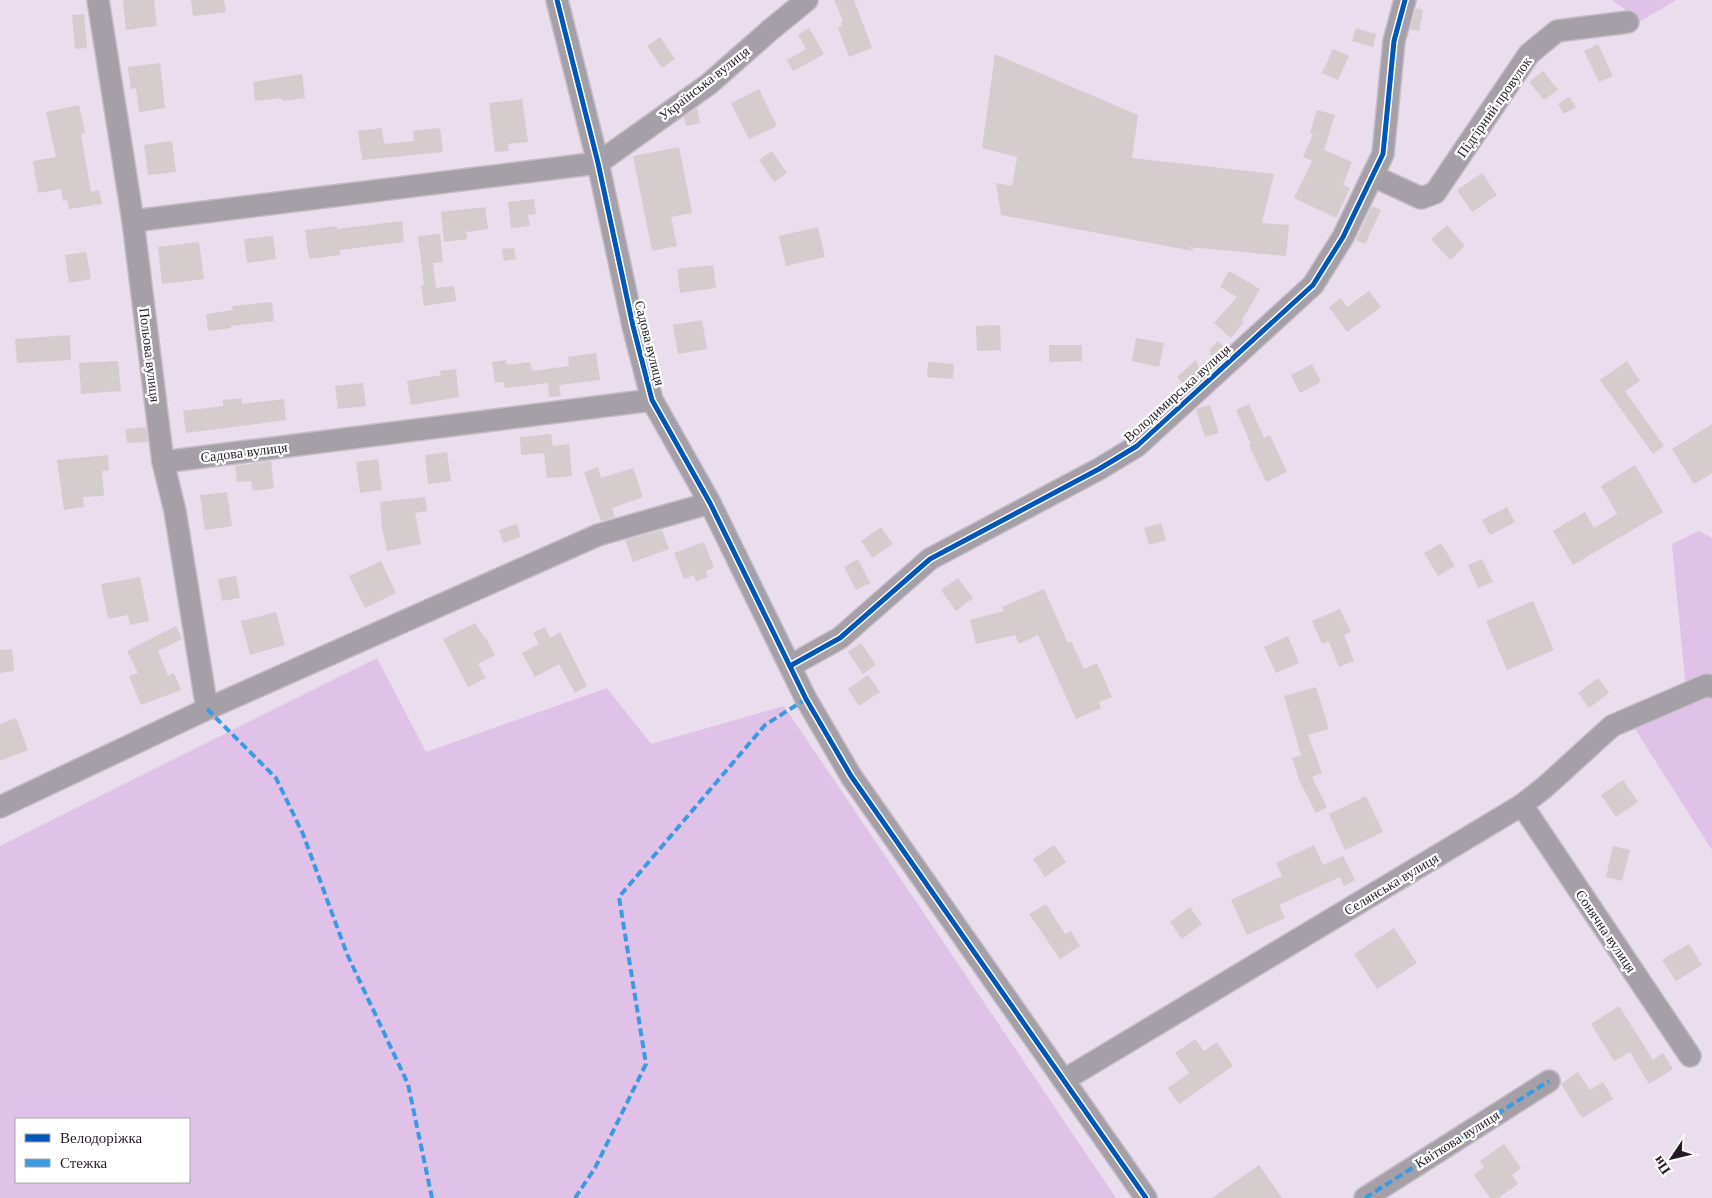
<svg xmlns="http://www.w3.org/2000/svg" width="1712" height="1198" font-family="'Libre Baskerville',serif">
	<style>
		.green { fill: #e0c2e8; fill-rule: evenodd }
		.building { fill: #d4cccd }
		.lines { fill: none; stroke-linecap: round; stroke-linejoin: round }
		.minor-casing { stroke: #c6bcc8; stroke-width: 24 }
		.minor { stroke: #a59fa7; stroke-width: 21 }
		.quiet { stroke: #3c9be0; stroke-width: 4; stroke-dasharray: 8 4; stroke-linecap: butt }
		.cycleway-casing { stroke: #fff; stroke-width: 8 }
		.cycleway { stroke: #0057b8; stroke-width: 5 }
		.labels { text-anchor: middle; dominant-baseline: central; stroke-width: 4.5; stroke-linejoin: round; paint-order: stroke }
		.street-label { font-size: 14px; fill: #241b26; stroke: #fff }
	</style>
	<rect width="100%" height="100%" fill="#eadded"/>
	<g class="green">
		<polygon points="1612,0 1676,0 1641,21"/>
		<polygon points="1699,531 1712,538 1712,850 1630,721 1686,691 1672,544"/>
		<path d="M377,658L426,752L607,688L651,744L784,706L1116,1198H0V846ZM16,1119H189V1182H16Z"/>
	</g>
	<g class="building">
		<polygon points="123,0 154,0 157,26 126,30"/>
		<polygon points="191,0 224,0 226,12 193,16"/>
		<polygon points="834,0 854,0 872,48 849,57 838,28 842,26 841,22 843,21"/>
		<polygon points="1416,8 1423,10 1419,31 1410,29"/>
		<polygon points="84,14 87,48 75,49 72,15"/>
		<polygon points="809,28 824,54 793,71 787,60 806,49 798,35"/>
		<polygon points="1356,28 1376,34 1373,47 1352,41"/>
		<polygon points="660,37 675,59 662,68 647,46"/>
		<polygon points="1598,44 1613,76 1599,82 1584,51"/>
		<polygon points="1333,49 1349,56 1338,80 1322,73"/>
		<polygon points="995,54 1138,115 1132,158 1274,174 1262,223 1289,225 1286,256 1188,247 1194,250 1193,251 1001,215 996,183 1012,186 1017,157 982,148"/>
		<polygon points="160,63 165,108 139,112 136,88 131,89 128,67"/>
		<polygon points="1543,71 1558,90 1544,100 1529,82"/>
		<polygon points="302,74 305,98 282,101 281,98 255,101 253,82"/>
		<polygon points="759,89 777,126 749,139 731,103"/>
		<polygon points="1570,97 1576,107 1564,114 1558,104"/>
		<polygon points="522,99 528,142 508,144 509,151 495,152 489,103"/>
		<polygon points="79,105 85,133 81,134 91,192 99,190 102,204 69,209 67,200 63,201 61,189 38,193 33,161 56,157 46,112"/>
		<polygon points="697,108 700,123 686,126 684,117"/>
		<polygon points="1317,110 1335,115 1324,150 1352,162 1343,185 1350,188 1336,218 1294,198 1312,161 1303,157 1313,134 1310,133"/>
		<polygon points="382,128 384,144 414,141 413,131 440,128 443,152 362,160 358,131"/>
		<polygon points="172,141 176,172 148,175 144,145"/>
		<polygon points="679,147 692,213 671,217 677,246 652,251 633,156"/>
		<polygon points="772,151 787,173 774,182 759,160"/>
		<polygon points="1482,173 1497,195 1472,212 1457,190"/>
		<polygon points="534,199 536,214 528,215 530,226 511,228 508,202"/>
		<polygon points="1372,206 1381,210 1365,244 1356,240"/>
		<polygon points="485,207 488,229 466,232 467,239 444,242 441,212"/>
		<polygon points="402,221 404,242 340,250 340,255 309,259 305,230 337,226 337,229"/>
		<polygon points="1447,225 1465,246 1450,260 1431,239"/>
		<polygon points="818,227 825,257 786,266 779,236"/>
		<polygon points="440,234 443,262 433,263 436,288 454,286 456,301 424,306 421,286 424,285 418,236"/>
		<polygon points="273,236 276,259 247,263 244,239"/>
		<polygon points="199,242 204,279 162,284 158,247"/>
		<polygon points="514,248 516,259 504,261 502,249"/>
		<polygon points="86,252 91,279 69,283 65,255"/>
		<polygon points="713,265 716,288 680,293 677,269"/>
		<polygon points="1229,271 1260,289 1242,320 1244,322 1231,338 1214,323 1237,297 1220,287"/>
		<polygon points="1369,291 1381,307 1347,332 1329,307 1341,298 1347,307"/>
		<polygon points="272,302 274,321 231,326 231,328 208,331 206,314 233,310 232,306"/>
		<polygon points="702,320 707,349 678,354 673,325"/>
		<polygon points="1000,325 1001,350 977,351 976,326"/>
		<polygon points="70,335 71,360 17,363 15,339"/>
		<polygon points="1136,338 1164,343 1159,367 1132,361"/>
		<polygon points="1218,341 1225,348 1213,359 1209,350"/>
		<polygon points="1049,345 1082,345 1082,361 1049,362"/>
		<polygon points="596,353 600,380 559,385 561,396 549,397 548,383 505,388 504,382 495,383 492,362 506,360 507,365 530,362 532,371 569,366 568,357"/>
		<polygon points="1196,360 1200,372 1185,386 1177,377"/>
		<polygon points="118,361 121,391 81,394 79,363"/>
		<polygon points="1627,361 1640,381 1625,391 1664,446 1653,454 1600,380"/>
		<polygon points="928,362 954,364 953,379 927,377"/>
		<polygon points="1312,364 1321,382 1300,393 1291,375"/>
		<polygon points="456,369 459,397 411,405 407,381 441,375 440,371"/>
		<polygon points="363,383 366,406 338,409 335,386"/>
		<polygon points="242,398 242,404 284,399 286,420 186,433 183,411 223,406 223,400"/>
		<polygon points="1249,404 1264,438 1270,435 1287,472 1266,482 1249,445 1251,444 1236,410"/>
		<polygon points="1210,405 1219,433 1205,437 1196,409"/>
		<polygon points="1712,424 1712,473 1694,484 1672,449"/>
		<polygon points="146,427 148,442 127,443 125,429"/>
		<polygon points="551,434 553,446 569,444 572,476 547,478 544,453 521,455 520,437"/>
		<polygon points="447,452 451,481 428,484 425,455"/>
		<polygon points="108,455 109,470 102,471 104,496 83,497 84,507 64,510 57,460"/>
		<polygon points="378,459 382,490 360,493 356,462"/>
		<polygon points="271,461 274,488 253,491 251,481 237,482 235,466"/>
		<polygon points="1635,465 1663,512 1573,565 1553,531 1585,512 1594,528 1617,514 1601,486"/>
		<polygon points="598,467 601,478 633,468 643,497 612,508 615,517 601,521 584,472"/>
		<polygon points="227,492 232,526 205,530 200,495"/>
		<polygon points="425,497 427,511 415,513 421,544 387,551 382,528 380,502"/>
		<polygon points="1507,507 1515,522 1490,535 1482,520"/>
		<polygon points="1161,523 1166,540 1149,545 1144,528"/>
		<polygon points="517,524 521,537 503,543 499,530"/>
		<polygon points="881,527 893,544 872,558 861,541"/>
		<polygon points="662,530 669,549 633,562 625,540"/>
		<polygon points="704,542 714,568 706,571 708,577 696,581 694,575 684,579 674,553"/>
		<polygon points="1441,543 1455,566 1438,576 1424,553"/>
		<polygon points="858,559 870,583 856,590 844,567"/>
		<polygon points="1482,559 1493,582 1478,588 1468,565"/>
		<polygon points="381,561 396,593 365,608 349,576"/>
		<polygon points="236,576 240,598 222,601 218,579"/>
		<polygon points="140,577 149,621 130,625 128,615 108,619 101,584"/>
		<polygon points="958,578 973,598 956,611 941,590"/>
		<polygon points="1044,589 1068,643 1071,641 1084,669 1097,663 1112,697 1099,702 1101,708 1076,719 1038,635 1019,644 1015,635 976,644 970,620 1004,611 1002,607"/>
		<polygon points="1533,601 1554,650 1507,670 1486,621"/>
		<polygon points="1340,609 1351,632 1344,635 1354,661 1339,667 1329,642 1322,644 1312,621"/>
		<polygon points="276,612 285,645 250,655 241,621"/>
		<polygon points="475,623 485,639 486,638 495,655 478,664 486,678 468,687 443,639"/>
		<polygon points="176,626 182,639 158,651 168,676 174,673 181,690 141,705 129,676 138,673 127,651"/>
		<polygon points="545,627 550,638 560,632 587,686 575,693 559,664 535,677 522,653 539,644 533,633"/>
		<polygon points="1288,636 1299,663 1276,673 1264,647"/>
		<polygon points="861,643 876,665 863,674 848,652"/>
		<polygon points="12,649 14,671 0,673 0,650"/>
		<polygon points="868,675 880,692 859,706 848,689"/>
		<polygon points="1598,678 1609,693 1589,708 1578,693"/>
		<polygon points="1316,687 1329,729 1308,735 1322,773 1312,777 1327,807 1316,813 1300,782 1292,758 1301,755 1284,696"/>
		<polygon points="16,718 28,750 0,761 0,724"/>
		<polygon points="1623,780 1638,802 1616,817 1601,795"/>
		<polygon points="1366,796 1383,832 1345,850 1329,814"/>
		<polygon points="1054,845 1066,862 1045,877 1033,859"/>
		<polygon points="1314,845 1323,865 1343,856 1355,880 1344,886 1340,877 1279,905 1285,918 1247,935 1231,900 1282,876 1276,863"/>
		<polygon points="1613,846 1630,850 1622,881 1606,877"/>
		<polygon points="1046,904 1065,934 1071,931 1080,946 1060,959 1029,914"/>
		<polygon points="1190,907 1202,924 1182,939 1170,922"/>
		<polygon points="1394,928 1417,963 1377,989 1354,954"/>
		<polygon points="1689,944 1702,965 1676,981 1662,960"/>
		<polygon points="1619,1006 1653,1060 1663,1053 1673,1069 1649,1084 1630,1052 1614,1061 1591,1024"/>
		<polygon points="1195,1039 1204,1051 1217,1042 1233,1066 1179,1104 1168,1088 1189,1073 1175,1053"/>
		<polygon points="1578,1072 1590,1090 1603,1082 1613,1099 1582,1118 1561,1084"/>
		<polygon points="1504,1144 1521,1168 1512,1175 1518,1184 1498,1198 1490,1198 1474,1175 1484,1167 1480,1161"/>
		<polygon points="1259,1165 1282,1198 1212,1198"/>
	</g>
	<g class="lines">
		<defs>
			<g id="minor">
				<polyline points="98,0 133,221 163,462 175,511 207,709"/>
				<polyline points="557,0 598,163 633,326 652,400 710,503 806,699 851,776 1146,1198"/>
				<polyline points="1373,176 1421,198 1435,193 1529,54 1557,31 1628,22"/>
				<polyline points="133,221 598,163 709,84 769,31 807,0"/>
				<polyline points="163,462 652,400"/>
				<polyline points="790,666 840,638 930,559 1099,469 1137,446 1313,285 1343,237 1383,154 1394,41 1405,0"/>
				<polyline points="1522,805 1690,1056"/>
				<polyline points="0,807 207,709 598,535 710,503"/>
				<polyline points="1064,1080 1522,805 1545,787 1612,726 1707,685 1712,687"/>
				<polyline points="1365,1198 1549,1081"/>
			</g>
		</defs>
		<use href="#minor" class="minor-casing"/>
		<use href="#minor" class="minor"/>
		<g class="quiet">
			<polyline points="207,709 276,778 303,834 347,954 408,1084 432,1198"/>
			<polyline points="575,1198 595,1168 646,1064 619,897 765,725 806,699"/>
			<polyline points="1365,1198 1549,1081"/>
		</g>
		<defs>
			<g id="cycleway">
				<polyline points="557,0 598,163 633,326 652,400 710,503 806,699 851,776 1146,1198"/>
				<polyline points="790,666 840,638 930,559 1099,469 1137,446 1313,285 1343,237 1383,154 1394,41 1405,0"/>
			</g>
		</defs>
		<use href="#cycleway" class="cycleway-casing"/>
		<use href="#cycleway" class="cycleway"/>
	</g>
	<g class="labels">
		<g class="street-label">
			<text transform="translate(704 83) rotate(-38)">Українська вулиця</text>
			<text transform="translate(1494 107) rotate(-55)">Підгірний провулок</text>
			<text transform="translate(650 343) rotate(76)">Садова вулиця</text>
			<text transform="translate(150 355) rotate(83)">Польова вулиця</text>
			<text transform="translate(1177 393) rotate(-42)">Володимирська вулиця</text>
			<text transform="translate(244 452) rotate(-7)">Садова вулиця</text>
			<text transform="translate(1391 884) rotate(-31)">Селянська вулиця</text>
			<text transform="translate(1606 931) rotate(56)">Сонячна вулиця</text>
			<text transform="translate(1457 1139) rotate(-32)">Квіткова вулиця</text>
		</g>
	</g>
	<rect x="15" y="1118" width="175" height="65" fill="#ffffff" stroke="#a7a4a8"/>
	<rect x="25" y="1134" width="25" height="8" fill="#0057b8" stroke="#a7a4a8"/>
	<text x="60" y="1143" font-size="15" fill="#241b26">Велодоріжка</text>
	<rect x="25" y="1159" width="25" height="8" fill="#3c9be0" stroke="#a7a4a8"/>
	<text x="60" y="1168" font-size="15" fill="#241b26">Стежка</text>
	<g transform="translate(1672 1158) rotate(235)" stroke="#ffffff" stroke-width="4" paint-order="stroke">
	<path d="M0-4L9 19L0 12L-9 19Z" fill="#241b26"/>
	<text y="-8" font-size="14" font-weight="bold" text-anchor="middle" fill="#241b26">Пн</text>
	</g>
</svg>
